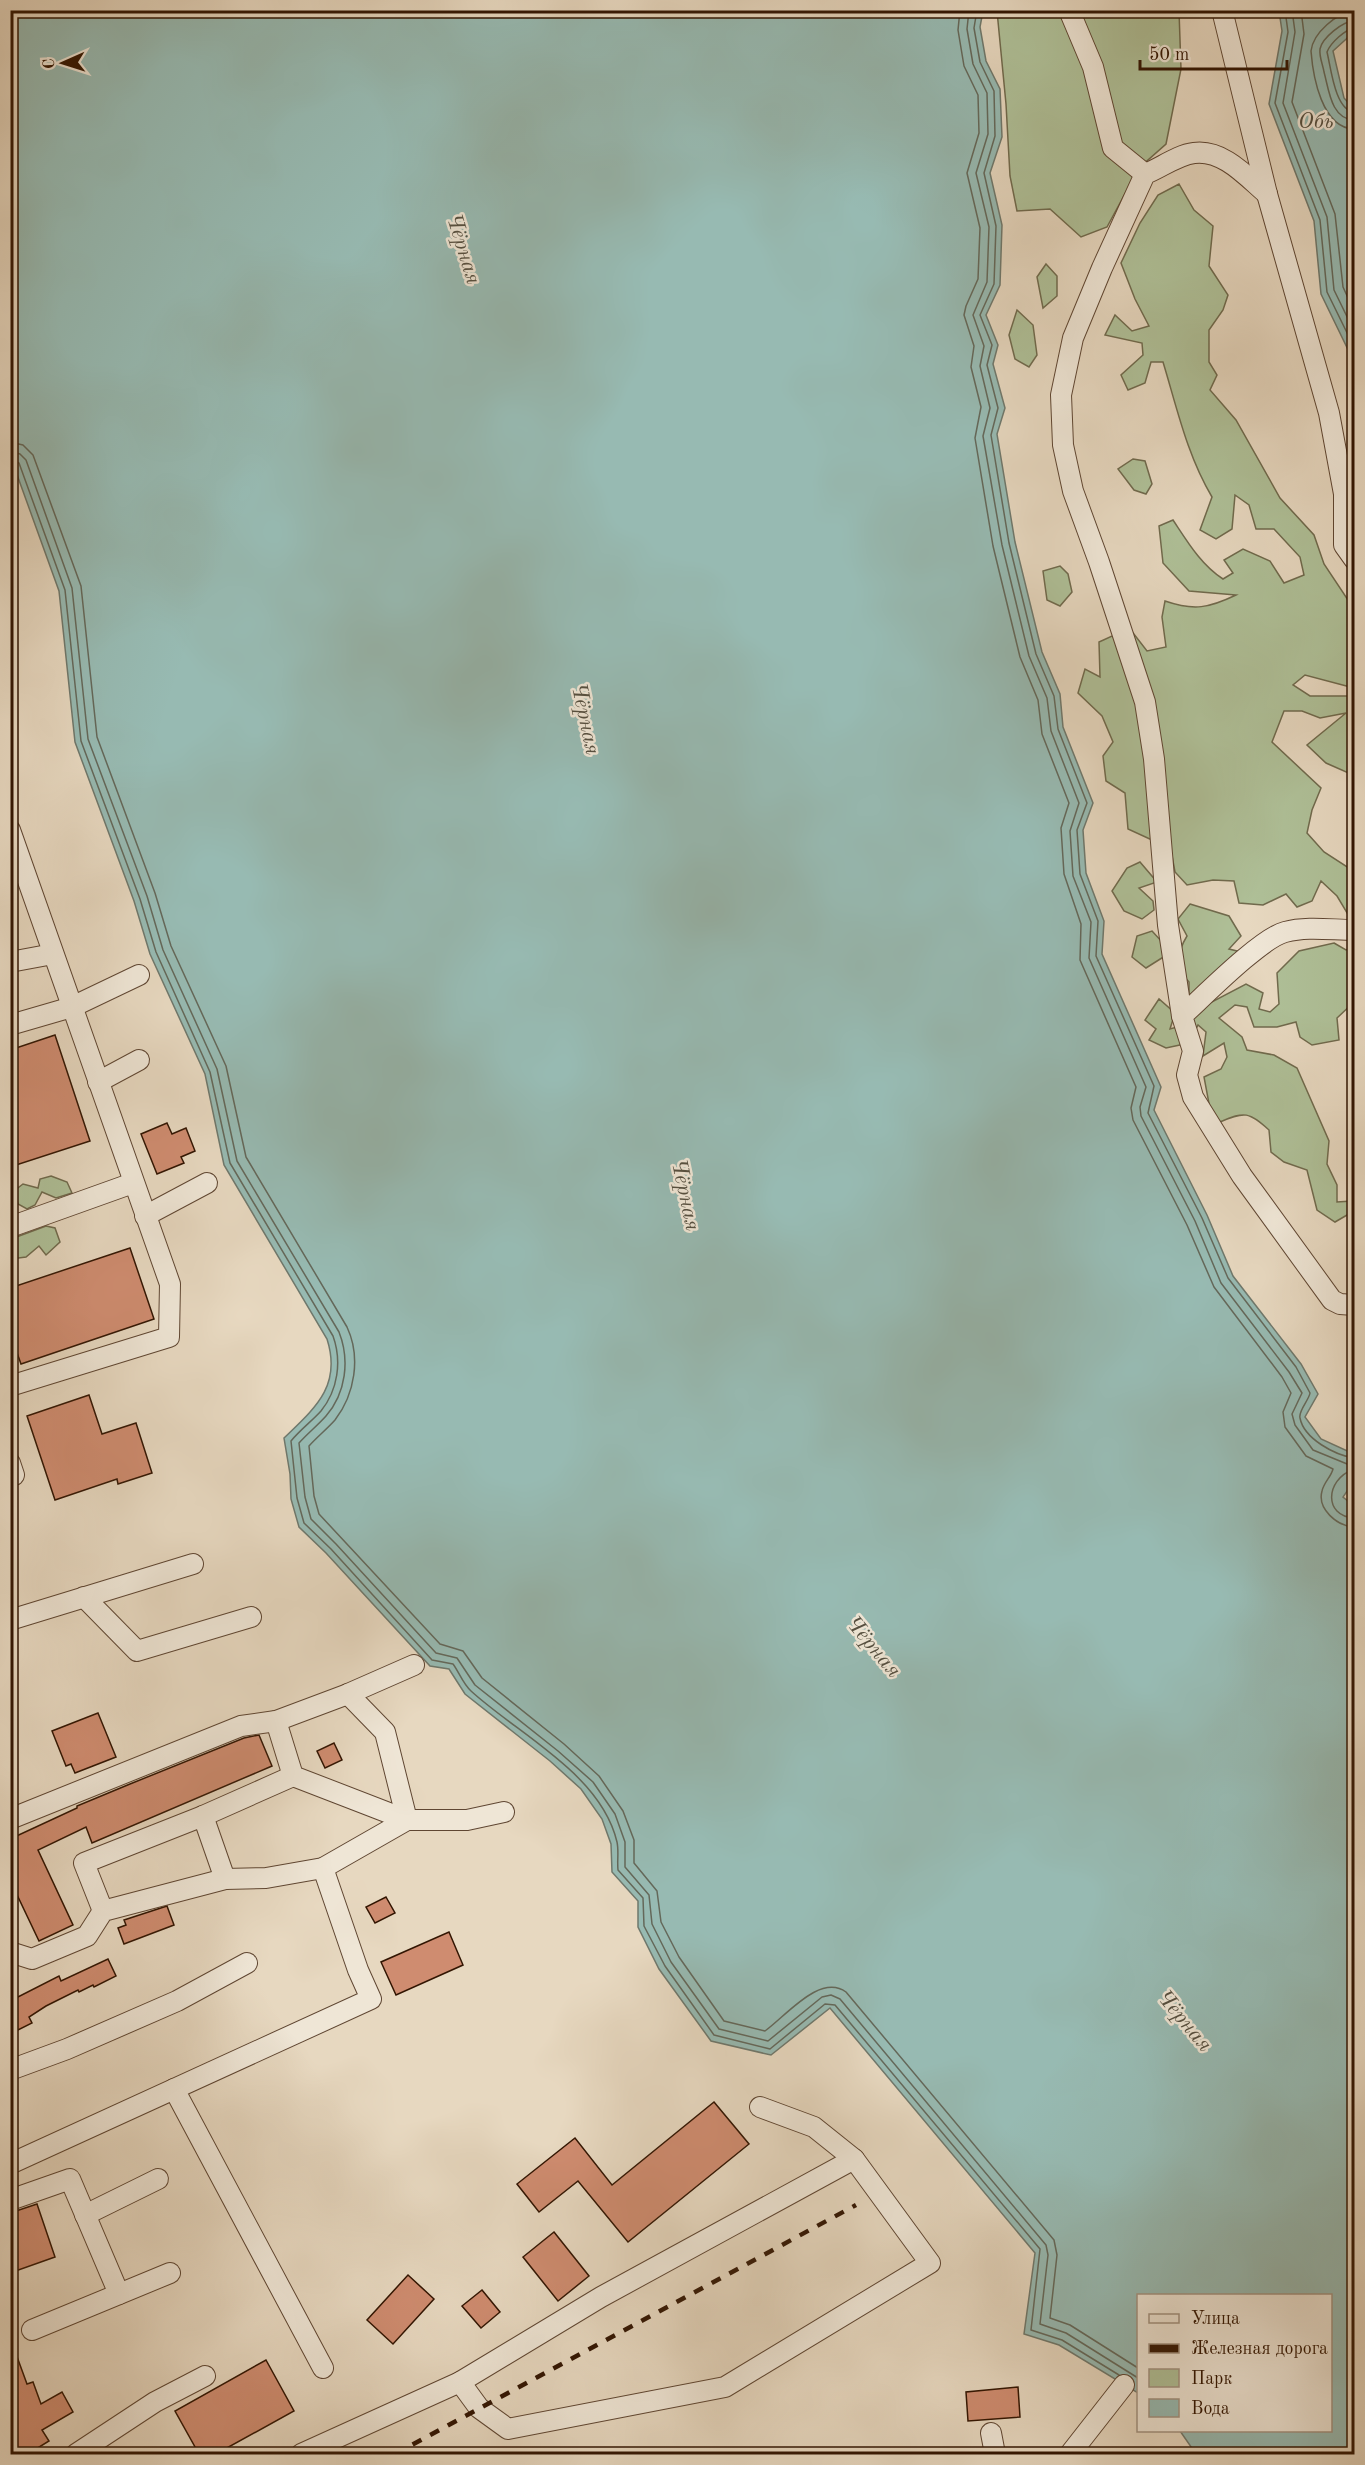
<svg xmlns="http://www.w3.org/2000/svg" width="1365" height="2465" font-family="'Old Standard TT',serif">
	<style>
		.green { fill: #afc098; stroke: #706a4d; stroke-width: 1.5 }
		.water { fill: #97bab2; stroke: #6f786c; stroke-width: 1.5 }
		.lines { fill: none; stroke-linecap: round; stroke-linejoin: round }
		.shore { stroke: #64685a; stroke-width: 1.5 }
		.building { fill: #cf8c70; stroke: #321502; stroke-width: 1.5 }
		.minor-casing { stroke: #5f4632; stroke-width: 22 }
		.minor { stroke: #efe6d6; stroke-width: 20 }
		.rail { stroke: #321502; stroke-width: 4.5; stroke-dasharray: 10 10; stroke-linecap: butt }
		.labels { text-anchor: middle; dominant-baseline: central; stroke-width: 5; stroke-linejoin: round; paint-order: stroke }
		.water-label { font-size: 22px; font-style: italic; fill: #554f40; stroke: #efe6d6 }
	</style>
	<rect width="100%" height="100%" fill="#e7d8c0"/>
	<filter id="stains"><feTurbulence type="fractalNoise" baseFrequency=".00333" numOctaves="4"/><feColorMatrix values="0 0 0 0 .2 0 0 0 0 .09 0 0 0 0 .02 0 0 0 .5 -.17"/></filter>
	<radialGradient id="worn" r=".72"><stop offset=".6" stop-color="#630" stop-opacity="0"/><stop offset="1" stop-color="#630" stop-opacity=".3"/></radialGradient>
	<g class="green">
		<polygon points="997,11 1179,11 1181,69 1166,144 1139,168 1107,227 1081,237 1050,209 1017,211 1010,176 1006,104"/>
		<path d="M1179,184L1194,210L1213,226L1209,266L1228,295L1223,310L1209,330V362L1217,375L1210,390L1236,420L1280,498L1314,535L1324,564L1354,609V688L1305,675L1293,685L1310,696H1347L1354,690V780L1351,774L1326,763L1307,745L1346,713L1320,718L1302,711H1284L1272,742L1321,788L1312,810L1307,833L1324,852L1352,870L1354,875V929L1349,916L1337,896L1321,881L1312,901L1297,907L1286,894L1263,905L1239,903L1234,881L1213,880L1187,885L1175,872L1130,629L1147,651L1166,647L1162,617L1165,601C1194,611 1209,608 1236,595L1189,591L1163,563L1159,526L1173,520C1187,541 1201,565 1223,579L1233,573L1224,560L1243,549L1270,561L1284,583L1304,575L1300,557L1274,529H1256L1249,505L1235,495L1232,529L1216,539L1200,530L1212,497C1187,455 1177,408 1163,362H1151L1145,383L1128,390L1121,375L1143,355L1142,343L1105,335L1115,315L1132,331L1149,326L1135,299L1121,263L1140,223L1158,195Z"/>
		<polygon points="1046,264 1057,276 1057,296 1043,308 1037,277"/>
		<polygon points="1017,310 1033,325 1037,355 1029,367 1015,359 1009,335"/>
		<polygon points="1133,459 1145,461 1152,484 1146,494 1134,490 1118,469"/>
		<polygon points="1060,566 1068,574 1072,592 1060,606 1047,600 1043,571"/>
		<polygon points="1112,636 1120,641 1140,698 1152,840 1128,829 1125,793 1106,781 1103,756 1113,742 1102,716 1078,693 1085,669 1100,677 1099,642"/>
		<polygon points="1140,862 1157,882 1139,888 1153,901 1154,910 1142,919 1124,911 1112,891 1127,868"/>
		<path d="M1190,904L1229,916L1241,936L1229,949L1245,953L1189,1003V982C1175,968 1177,952 1187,936L1178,919Z"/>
		<polygon points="1152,931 1164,944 1165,956 1146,968 1132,957 1137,936"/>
		<path d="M1334,943L1346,950L1354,947V1002L1337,1018L1339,1040L1312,1045L1300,1037L1296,1022L1277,1027H1254L1247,1007L1235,1005L1219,1018L1242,1037L1247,1050L1274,1055L1297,1068L1329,1141L1327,1164L1337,1185V1202L1352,1201V1182L1354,1181V1211L1335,1222L1317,1210L1307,1170L1284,1162L1271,1152L1269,1130C1249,1112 1245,1111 1220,1122L1210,1109L1204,1077L1221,1069L1227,1057L1224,1043L1203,1056L1206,1032L1198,1025L1189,1043L1166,1048L1149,1040L1156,1029L1145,1020L1159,999L1175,1013L1170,1029L1188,1024L1204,1006L1246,984L1263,993L1259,1009L1270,1012L1279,1004L1277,973L1299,951Z"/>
		<polygon points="51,1176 67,1182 72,1193 56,1198 42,1192 35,1205 27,1209 18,1204 14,1191 23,1184 38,1188 40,1179"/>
		<polygon points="46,1226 55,1228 60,1242 46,1255 39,1246 26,1257 11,1259 11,1239"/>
	</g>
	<g class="water">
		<path d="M11,11H983L980,27L986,61L1000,89L1002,137L990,173L1002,225L1000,285L986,315L998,345L993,364L1005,408L997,434L1015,542L1042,652L1060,694L1063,727L1093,803L1083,830L1086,873L1104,921L1102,954L1161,1087L1154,1110L1207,1215L1233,1276L1301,1364L1318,1394L1305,1417L1321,1439L1354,1454V1481L1343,1497L1354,1506V2454H1196L1180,2431L1330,2430V2296H1138V2393L1059,2345L1024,2334L1035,2253L830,2008L771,2055L711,2041L659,1969L638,1927V1901L612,1872L611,1844L602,1819L581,1789L550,1761L465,1694L449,1669L430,1666L326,1553L299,1527L291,1499L290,1474L284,1438C315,1408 342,1386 327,1339L224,1165L205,1074L150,954L134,901L75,742L59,591L11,458Z"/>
		<polygon points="1279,11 1354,11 1354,32 1333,51 1344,98 1354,109 1354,362 1321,294 1314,221 1269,104 1282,31"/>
	</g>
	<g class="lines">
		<g class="shore">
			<path d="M960,10L958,30L964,66L978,95L979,133L967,173L980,228L978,279L966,306L964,315L974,346L971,367L981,407L975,438L993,546L1020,657L1038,700L1042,734L1069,803L1061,828L1064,874L1081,924L1080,960L1136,1087L1131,1108L1133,1120L1187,1225L1214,1287L1282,1377L1291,1393L1283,1412L1285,1427L1306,1456L1333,1469C1331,1477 1324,1482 1322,1491C1317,1509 1337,1526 1354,1527"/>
			<path d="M969,10L967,29L973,64L987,93L988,134L976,173L989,227L987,282L973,315L984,346L980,366L990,408L983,436L1002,545L1029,656L1047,698L1051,731L1079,803L1070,831L1073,876L1091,922L1089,958L1146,1087L1140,1107L1141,1116L1195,1221L1221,1283L1289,1372L1302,1393L1292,1414L1295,1425L1313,1450L1352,1466V1470C1326,1480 1323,1516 1354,1518"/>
			<path d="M977,10L974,28L980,62L994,91L995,136L984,173L996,226L994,284L980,315L992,345L987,365L998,408L991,435L1009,543L1036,654L1054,696L1058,729L1087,803L1077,830L1080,874L1098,921L1096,956L1154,1086L1148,1113L1202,1218L1228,1278L1296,1367L1310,1393C1309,1400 1298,1411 1300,1418C1304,1439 1335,1455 1354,1458"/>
			<polyline points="1285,10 1288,32 1275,103 1320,220 1327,292 1354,347"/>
			<polyline points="1292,10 1295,32 1283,103 1327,217 1334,290 1354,331"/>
			<polyline points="1301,10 1304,34 1292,102 1335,214 1343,287 1354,311"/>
			<path d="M1354,12C1337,12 1313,33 1311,51C1313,77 1322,128 1354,129"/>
			<path d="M1354,21C1343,21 1322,38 1320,49C1319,57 1323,65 1324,72C1329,90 1331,119 1354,120"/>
			<path d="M1354,28C1345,30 1331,42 1327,52C1331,68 1335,110 1354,112"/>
			<path d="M10,442L23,445L33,455L81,586L97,737L155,893L171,946L226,1066L246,1157L347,1327C361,1357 355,1394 335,1420C327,1429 317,1437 309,1446L314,1496L319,1514L440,1644L463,1651L482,1678L564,1744L599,1776L623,1811L634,1840V1863L657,1891L661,1922L679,1957L724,2021L765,2031C786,2016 820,1973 846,1992L1054,2240L1057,2255L1050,2318L1070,2325L1138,2368"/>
			<path d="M10,451L20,454L26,460L72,588L88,739L147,896L163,950L217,1069L237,1161L339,1332C350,1360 346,1393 326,1416C317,1426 307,1434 299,1443L305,1497L311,1519L336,1544L436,1653L457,1658L475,1685L558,1751L593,1782L615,1814L625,1842V1867L649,1895L652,1924L671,1962L719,2029L768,2041L822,1997L831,1995L840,1999L1046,2245L1048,2255L1040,2324L1066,2333L1138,2378"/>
			<path d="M10,459L19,463L65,590L81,741L140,899L156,952L210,1072L230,1163L333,1336C342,1361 338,1390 321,1411C312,1421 300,1430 291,1441L297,1498L304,1523L331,1549L432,1660L453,1664C459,1672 463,1684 471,1691C519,1735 601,1774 617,1842C619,1851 617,1861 618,1870L643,1898L644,1926L665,1966L714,2035L770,2049L825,2004L835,2005L1040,2249L1031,2330L1062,2340L1119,2375"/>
		</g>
	</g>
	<g class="building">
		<polygon points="55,1035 90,1141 10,1167 10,1050"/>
		<polygon points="167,1123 172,1134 186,1128 195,1151 181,1157 184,1163 157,1174 141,1134"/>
		<polygon points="130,1248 154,1319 21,1364 10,1333 10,1288"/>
		<polygon points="89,1395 102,1434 136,1423 152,1473 118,1484 117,1479 55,1500 27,1416"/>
		<polygon points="98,1713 116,1757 75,1773 71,1764 66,1766 52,1731"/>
		<polygon points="259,1735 272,1766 92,1843 86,1827 38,1850 73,1925 39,1941 10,1880 10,1839 77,1808 77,1806 130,1784 244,1738"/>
		<polygon points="334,1743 342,1760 325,1768 317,1751"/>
		<polygon points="386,1897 395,1913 375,1923 366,1907"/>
		<polygon points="167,1906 174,1925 124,1944 118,1928 126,1925 124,1920"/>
		<polygon points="449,1932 463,1965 396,1995 381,1962"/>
		<polygon points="108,1959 116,1976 94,1987 93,1985 79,1992 78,1990 46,2006 29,2017 32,2023 10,2034 10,2001 59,1976 61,1981"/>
		<polygon points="714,2102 749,2144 628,2242 578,2181 539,2212 517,2184 575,2138 612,2185"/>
		<polygon points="37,2204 55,2257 10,2273 10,2213"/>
		<polygon points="554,2232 589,2276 558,2301 523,2257"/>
		<polygon points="408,2275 434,2299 393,2344 367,2320"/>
		<polygon points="482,2290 500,2312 481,2328 462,2306"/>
		<polygon points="10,2343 12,2343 27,2384 33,2382 41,2404 62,2392 73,2412 42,2430 49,2441 28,2454 10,2454"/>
		<polygon points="266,2360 294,2411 216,2454 199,2454 175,2411"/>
		<polygon points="1018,2387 1020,2417 968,2421 966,2392"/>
	</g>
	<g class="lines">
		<defs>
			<g id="minor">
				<polyline points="1069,10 1093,67 1113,148 1145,174"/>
				<polyline points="1222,10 1267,194 1329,413 1344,494 1344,545 1354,559"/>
				<polyline points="10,830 170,1284 169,1337 10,1386"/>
				<path d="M1354,930C1332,930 1307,926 1285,932C1261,938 1203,997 1182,1016L1193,1051L1187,1075L1193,1097L1242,1176L1332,1300L1340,1304L1354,1305"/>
				<polyline points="10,962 53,954"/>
				<path d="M1182,1016L1168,925L1154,759L1145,702L1099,562L1073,491L1063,445L1061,395L1073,338L1102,268L1145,174C1161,168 1177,155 1194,153C1223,149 1247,177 1267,194"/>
				<polyline points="10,1025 72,1007 139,975"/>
				<polyline points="98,1082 139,1060"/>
				<polyline points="145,1216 207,1183"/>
				<polyline points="10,1227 133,1183"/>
				<polyline points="10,1463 14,1475 10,1476"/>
				<polyline points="84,1597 137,1651 251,1617"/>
				<polyline points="10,1620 193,1564"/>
				<polyline points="276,1721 293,1776 407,1820 467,1820 504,1812"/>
				<polyline points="203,1816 225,1879"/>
				<polyline points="10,1819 241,1726 276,1721 348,1694 414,1665"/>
				<polyline points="103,1911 84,1863 203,1816 293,1776"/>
				<polyline points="10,1952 32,1959 87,1936 103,1911 225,1879 266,1878 323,1868 407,1820 385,1732 348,1694"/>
				<polyline points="10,2070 67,2049 177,2001 247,1963"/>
				<polyline points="174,2089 323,2368"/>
				<polyline points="10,2164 371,1999 358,1970 323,1868"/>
				<polyline points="10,2200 70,2179 119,2294"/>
				<polyline points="85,2215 158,2179"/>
				<polyline points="32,2330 170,2273"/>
				<polyline points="460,2382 479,2408 508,2429 725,2387 930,2263 854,2159 814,2127 760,2107"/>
				<polyline points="991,2433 995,2454"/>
				<polyline points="76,2454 155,2402 205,2376"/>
				<polyline points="301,2454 460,2382 601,2297 854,2159"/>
				<polyline points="1070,2454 1124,2385"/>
			</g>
		</defs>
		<use href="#minor" class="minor-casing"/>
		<use href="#minor" class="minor"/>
		<g class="rail">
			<polyline points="395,2454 856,2205"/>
			<polyline points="522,2454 575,2450 648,2454"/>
		</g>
	</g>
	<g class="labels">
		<g class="water-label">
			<text x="1316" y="122">Обь</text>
			<text transform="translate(463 249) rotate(73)">Чёрная</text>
			<text transform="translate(585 719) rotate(78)">Чёрная</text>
			<text transform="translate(685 1195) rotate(78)">Чёрная</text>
			<text transform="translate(873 1647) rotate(50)">Чёрная</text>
			<text transform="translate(1184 2021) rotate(50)">Чёрная</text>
		</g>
	</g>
	<rect width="1365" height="2465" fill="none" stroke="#e7d8c0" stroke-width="36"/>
	<rect x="12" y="12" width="1341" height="2441" fill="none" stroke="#321502" stroke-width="3"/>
	<rect x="18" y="18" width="1329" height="2429" fill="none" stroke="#321502" stroke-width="1.5"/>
	<rect x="1137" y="2294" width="195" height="138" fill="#efe6d6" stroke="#a39281" stroke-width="1.5"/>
	<rect x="1149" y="2314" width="30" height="9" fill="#efe6d6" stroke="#a39281" stroke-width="1.5"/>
	<text x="1191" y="2324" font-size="18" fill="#321502">Улица</text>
	<rect x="1149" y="2344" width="30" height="9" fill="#321502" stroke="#a39281" stroke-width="1.5"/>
	<text x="1191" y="2354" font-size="18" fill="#321502">Железная дорога</text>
	<rect x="1149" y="2369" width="30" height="18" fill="#afc098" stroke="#a39281" stroke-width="1.5"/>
	<text x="1191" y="2384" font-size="18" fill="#321502">Парк</text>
	<rect x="1149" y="2399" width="30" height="18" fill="#97bab2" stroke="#a39281" stroke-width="1.5"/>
	<text x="1191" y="2414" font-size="18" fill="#321502">Вода</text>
	<g transform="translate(63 63) rotate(267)" stroke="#efe6d6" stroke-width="4.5" paint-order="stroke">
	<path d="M0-4.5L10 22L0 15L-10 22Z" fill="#321502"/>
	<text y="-9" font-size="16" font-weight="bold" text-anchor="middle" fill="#321502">С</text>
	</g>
	<path d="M1140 60v9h147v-9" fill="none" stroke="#321502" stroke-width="3"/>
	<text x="1149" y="60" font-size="18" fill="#321502" stroke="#efe6d6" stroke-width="4.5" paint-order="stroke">50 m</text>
	<rect width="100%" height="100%" filter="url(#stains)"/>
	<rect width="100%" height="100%" fill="url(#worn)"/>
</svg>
